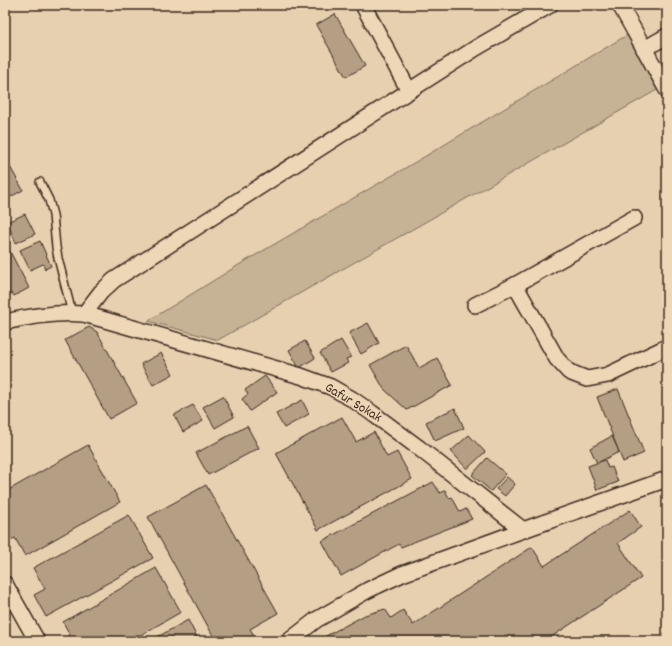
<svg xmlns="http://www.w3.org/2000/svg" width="672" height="646" font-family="Dekko,sans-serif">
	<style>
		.green { fill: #c6b295; stroke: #806e5a }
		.building { fill: #b49f85; stroke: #3b2a1e }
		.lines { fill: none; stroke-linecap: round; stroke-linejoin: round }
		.lane-casing { stroke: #3b2a1e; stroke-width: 10 }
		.street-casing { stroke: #3b2a1e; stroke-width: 18 }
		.lane { stroke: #edd7b6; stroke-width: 7 }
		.street { stroke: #edd7b6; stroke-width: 15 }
		.labels { text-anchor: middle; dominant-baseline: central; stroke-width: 3; stroke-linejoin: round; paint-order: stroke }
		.street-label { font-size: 14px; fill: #3b2a1e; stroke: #edd7b6 }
	</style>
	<rect width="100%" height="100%" fill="#e6d0b0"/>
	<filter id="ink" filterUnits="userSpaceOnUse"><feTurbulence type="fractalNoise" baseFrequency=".025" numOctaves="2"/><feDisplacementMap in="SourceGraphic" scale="8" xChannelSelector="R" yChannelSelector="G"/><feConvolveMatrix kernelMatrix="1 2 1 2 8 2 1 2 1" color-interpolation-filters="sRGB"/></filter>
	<g filter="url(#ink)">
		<polygon class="green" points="627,35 657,90 218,340 148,321 237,266 424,157"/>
		<g class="building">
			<polygon points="335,14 365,66 346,77 316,25"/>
			<polygon points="5,158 23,190 5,200"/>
			<polygon points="25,214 35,234 16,243 7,222"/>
			<polygon points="40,241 51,266 45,269 43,264 30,270 20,250"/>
			<polygon points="5,242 29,288 14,296 12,293 5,297"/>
			<polygon points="368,323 379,343 361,354 349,333"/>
			<polygon points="89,327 97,332 137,403 109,419 65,340"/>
			<polygon points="341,340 351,357 346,359 348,363 331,372 320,353"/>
			<polygon points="305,341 315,358 299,368 289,350"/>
			<polygon points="406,345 419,368 437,358 452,385 407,410 384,389 370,365"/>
			<polygon points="161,353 173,374 153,385 141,364"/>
			<polygon points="265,376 277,392 250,411 242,399 248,394 245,390"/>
			<polygon points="618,389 644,453 623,462 597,397"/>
			<polygon points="223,396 234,417 215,428 203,407"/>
			<polygon points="302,400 309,414 284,428 276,414"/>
			<polygon points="193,405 203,421 183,432 174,415"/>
			<polygon points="455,408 464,428 435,441 426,422"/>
			<polygon points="342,417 356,442 374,432 387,457 397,452 412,479 318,530 276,453"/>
			<polygon points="247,426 259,448 208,475 196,453"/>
			<polygon points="469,435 485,452 467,469 451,451"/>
			<polygon points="612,436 619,452 597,463 590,448"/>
			<polygon points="88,445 120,502 25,556 15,538 6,542 5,540 5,492"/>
			<polygon points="487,458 506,474 491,491 472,475"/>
			<polygon points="605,460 608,468 612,467 618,482 597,490 588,466"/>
			<polygon points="507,477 515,484 505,496 496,489"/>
			<polygon points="433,482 440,493 445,490 449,498 452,497 460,512 466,509 472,519 401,547 399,544 341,576 322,541"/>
			<polygon points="206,485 278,613 250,629 254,635 244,641 216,641 148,517"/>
			<polygon points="630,510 641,527 618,543 641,578 545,641 320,641 326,636 365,615 385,609 391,618 403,610 413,625 532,547 544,566"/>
			<polygon points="129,515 153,558 46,617 34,595 45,589 33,568"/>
			<polygon points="156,568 181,612 130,641 59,641 70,635 63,622"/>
			<polygon points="188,620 199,641 150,641"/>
			<polygon points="5,628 13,641 5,641"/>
		</g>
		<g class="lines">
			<defs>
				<polyline id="lane" points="40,182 49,200 53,215 56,247 58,258 72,313"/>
				<g id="street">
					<polyline points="363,5 409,91"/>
					<polyline points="620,5 667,90"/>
					<polyline points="644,49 667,36"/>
					<polyline points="515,285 557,359 569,372 587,379 608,375 667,347"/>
					<polyline points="475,305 515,285 634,218"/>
					<polyline points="84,314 101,292 114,280 136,266 476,48 550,5"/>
					<path d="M5,322C31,316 58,312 84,314L301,376L331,387L352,399L372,413L419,448L523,530L667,479"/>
					<polyline points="5,584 37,641"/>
					<polyline points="289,641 316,620 368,590 402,574 523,530"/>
				</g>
			</defs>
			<use href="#lane" class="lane-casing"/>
			<use href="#street" class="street-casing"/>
			<use href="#lane" class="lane"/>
			<use href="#street" class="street"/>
		</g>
	</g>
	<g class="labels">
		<g class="street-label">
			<text transform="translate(353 403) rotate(31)">Gafur Sokak</text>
		</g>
	</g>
	<rect width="672" height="646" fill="none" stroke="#edd7b6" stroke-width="20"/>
	<rect x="10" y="10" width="652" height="626" fill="none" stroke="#3b2a1e" stroke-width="1.5" filter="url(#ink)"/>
</svg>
